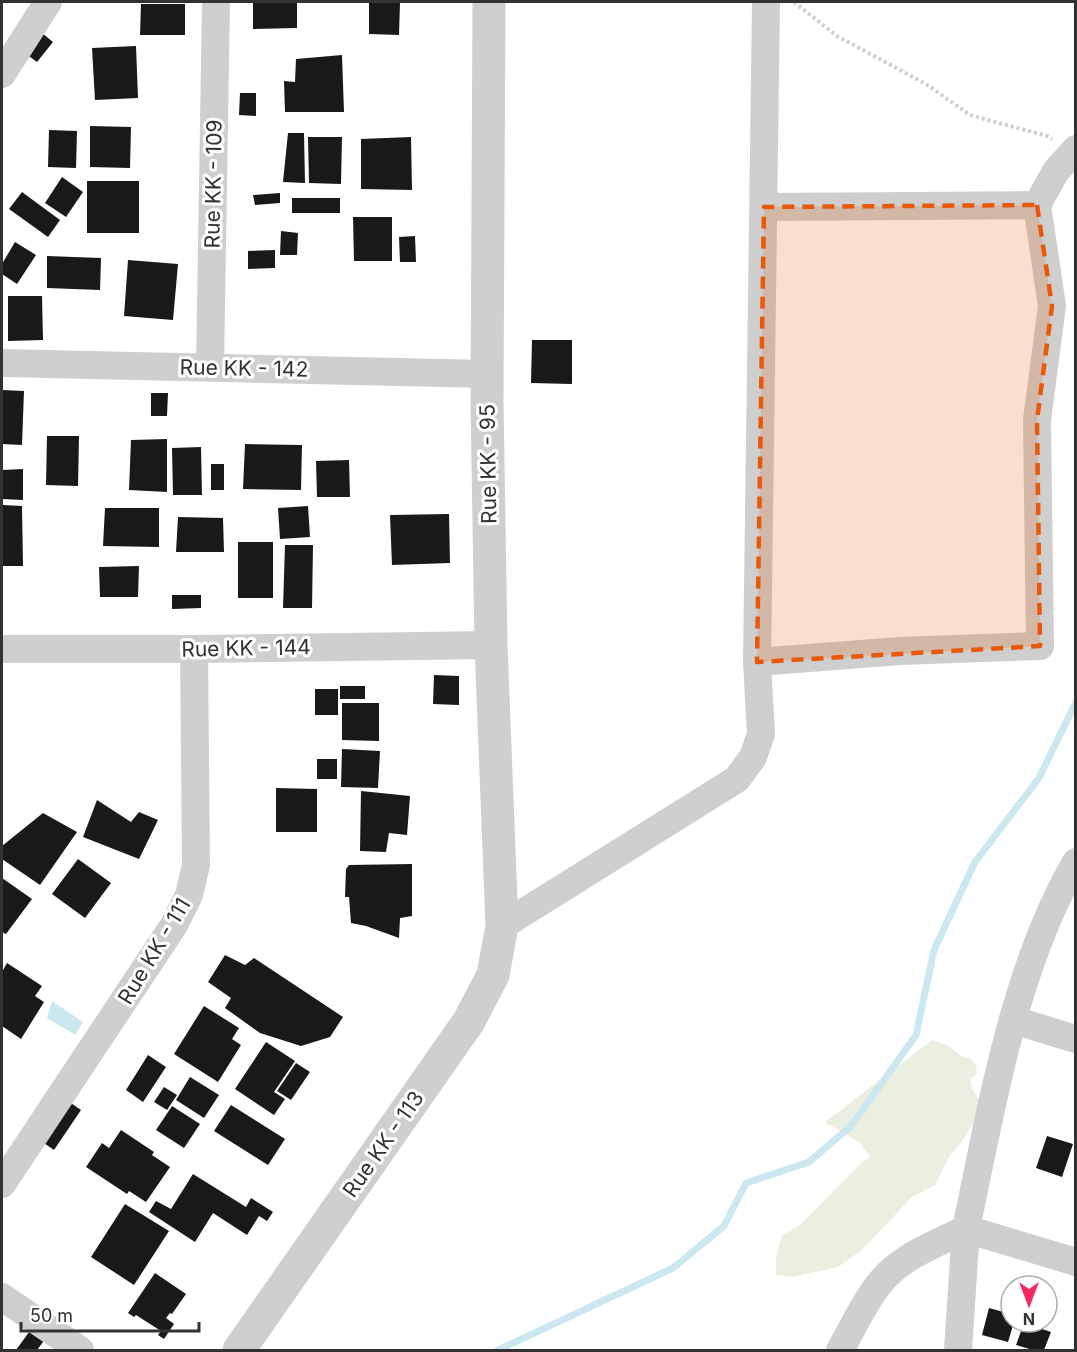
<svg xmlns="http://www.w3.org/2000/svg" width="1077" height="1352" font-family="Inter,sans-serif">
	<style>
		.green { fill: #ebefdf }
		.water { fill: #cbe8f0 }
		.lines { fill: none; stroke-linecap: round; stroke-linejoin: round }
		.stream { stroke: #cbe8f0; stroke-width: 7 }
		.building { fill: #191919 }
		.path { stroke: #cfcfcf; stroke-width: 4; stroke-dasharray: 3 3; stroke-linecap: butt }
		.minor { stroke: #cfcfcf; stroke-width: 28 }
		.tertiary { stroke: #cfcfcf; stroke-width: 33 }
		.marked { fill: #e8590c; fill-opacity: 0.2; stroke: #e8590c; stroke-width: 4.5; stroke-dasharray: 12 8; stroke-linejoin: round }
		.labels { text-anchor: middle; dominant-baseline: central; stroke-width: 6; stroke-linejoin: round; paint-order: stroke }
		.street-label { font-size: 21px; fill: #323232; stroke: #fff }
	</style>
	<rect width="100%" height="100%" fill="#fff"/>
	<path class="green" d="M932,1040L947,1045L963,1057L970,1058L976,1065L977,1074L970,1079C972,1091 976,1097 985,1106L984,1113L970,1128L961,1143L951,1154L935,1185L911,1198L862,1250L838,1267L793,1277L776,1275V1259L782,1235L800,1225L861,1163L870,1157L860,1143L825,1122Z"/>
	<polygon class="water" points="52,1001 83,1022 75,1035 47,1018"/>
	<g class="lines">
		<polyline class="stream" points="498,1350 673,1268 724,1226 746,1183 809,1162 851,1126 916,1035 934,950 975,862 1039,778 1076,702"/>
	</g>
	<g class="building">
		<polygon points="253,2 297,2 297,28 253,29"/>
		<polygon points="369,2 400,2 399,35 369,34"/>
		<polygon points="141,4 185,4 185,35 140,35"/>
		<polygon points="42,33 53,42 37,62 26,54"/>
		<polygon points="136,46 138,98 95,100 92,48"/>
		<polygon points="342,55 344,112 285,112 284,81 295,82 296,59"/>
		<polygon points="240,93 256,93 256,116 239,115"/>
		<polygon points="90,126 131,127 130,168 90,167"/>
		<polygon points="49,130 77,131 76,168 48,167"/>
		<polygon points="288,133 304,133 305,183 283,182"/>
		<polygon points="308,137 342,137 341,184 309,183"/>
		<polygon points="411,137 412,190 361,189 361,139"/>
		<polygon points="62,177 83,192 66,217 45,203"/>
		<rect x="87" y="181" width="52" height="52"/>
		<polygon points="22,192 60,220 48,237 9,209"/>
		<polygon points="280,193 280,203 255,205 253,195"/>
		<rect x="292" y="198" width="48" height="15"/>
		<polygon points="353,217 392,217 392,261 354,261"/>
		<polygon points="281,231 298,233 297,255 280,255"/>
		<polygon points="415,236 416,262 400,262 399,237"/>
		<polygon points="15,242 36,255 17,284 2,274 2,264"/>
		<polygon points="275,250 275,268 248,269 248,251"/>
		<polygon points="47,256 101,258 100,290 47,288"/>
		<polygon points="128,260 178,264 173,320 124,316"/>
		<polygon points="8,296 42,296 43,340 8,341"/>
		<polygon points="532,340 572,340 572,384 531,383"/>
		<polygon points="2,390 24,391 22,445 2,444"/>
		<polygon points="151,393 168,393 167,416 151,416"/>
		<polygon points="47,436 79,436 78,486 46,485"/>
		<polygon points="167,439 167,492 129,490 131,440"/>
		<polygon points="245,444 302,445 301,490 243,489"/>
		<polygon points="201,447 202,495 173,495 172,448"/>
		<polygon points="349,460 350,497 317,497 316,461"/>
		<rect x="211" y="464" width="13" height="26"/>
		<polygon points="23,469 23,500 2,499 2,470"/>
		<polygon points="2,505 22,506 23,566 2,566"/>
		<polygon points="308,506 310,537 280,539 278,508"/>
		<polygon points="105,508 159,508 159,547 103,546"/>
		<polygon points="449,514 450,563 392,565 390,515"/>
		<polygon points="178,517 223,518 224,552 176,552"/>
		<rect x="238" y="542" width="35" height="56"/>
		<polygon points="285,545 313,545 312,608 283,608"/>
		<polygon points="139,566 138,597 100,597 99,567"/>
		<polygon points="172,595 201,595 201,608 172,609"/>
		<polygon points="434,675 459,676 459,705 433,704"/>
		<rect x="340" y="686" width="25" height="13"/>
		<rect x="315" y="689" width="23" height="26"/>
		<polygon points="342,703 379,703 379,741 342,740"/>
		<polygon points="342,749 380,751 378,788 341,787"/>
		<rect x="317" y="759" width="20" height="20"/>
		<polygon points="276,788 317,789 317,832 276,832"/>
		<polygon points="361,791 410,796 407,835 389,833 386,852 360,851"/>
		<polygon points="97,800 131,822 139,812 158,820 139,859 83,837"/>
		<polygon points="43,813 77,832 40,885 2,859 2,846"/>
		<polygon points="78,859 111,883 85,918 52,894"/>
		<polygon points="412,864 412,916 400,918 399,938 366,926 351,923 349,897 345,897 346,869 349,865"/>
		<polygon points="2,878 32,899 6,934 2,932"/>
		<polygon points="225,955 245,965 254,958 343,1017 330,1037 301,1046 260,1033 225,1008 231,998 208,982"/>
		<polygon points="7,963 42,986 35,996 44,1002 21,1039 2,1026 2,972"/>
		<polygon points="204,1006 239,1028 232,1039 241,1045 218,1082 174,1054"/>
		<polygon points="266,1042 295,1061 274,1092 285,1099 274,1115 235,1089"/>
		<polygon points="148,1055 166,1067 143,1102 126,1090"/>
		<polygon points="296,1063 310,1072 291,1100 277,1091"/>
		<polygon points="190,1077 219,1095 204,1118 176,1100"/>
		<polygon points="164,1087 177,1095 167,1110 154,1102"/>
		<polygon points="65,1099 81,1110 54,1150 38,1139"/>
		<polygon points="231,1105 285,1139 268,1165 214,1131"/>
		<polygon points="172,1106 200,1124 184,1148 156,1130"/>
		<polygon points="121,1130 154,1152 152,1155 170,1167 146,1202 129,1191 127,1194 86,1167 102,1143 109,1148"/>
		<polygon points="1047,1136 1073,1144 1062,1177 1036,1168"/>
		<polygon points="193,1174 246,1207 251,1198 273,1212 267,1221 259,1216 247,1235 213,1213 195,1242 149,1212 156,1201 171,1209"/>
		<polygon points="125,1204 169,1231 134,1285 91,1257"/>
		<polygon points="155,1273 186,1294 172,1314 170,1313 166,1318 174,1324 164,1339 158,1335 161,1331 136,1315 134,1317 128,1313"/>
		<polygon points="989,1308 1011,1314 1011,1322 1014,1322 1008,1342 982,1335"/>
		<polygon points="1024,1323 1051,1332 1044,1350 1033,1350 1016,1345"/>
		<polygon points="32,1328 46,1338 37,1350 16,1350"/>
	</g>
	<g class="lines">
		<polyline class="path" points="794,2 837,36 926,84 970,115 1047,136 1052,139"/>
		<g class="minor">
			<polyline points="2,74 48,2"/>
			<polyline points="1037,205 1056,171 1076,149"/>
			<polyline points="2,363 487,374"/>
			<polyline points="210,367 216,2"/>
			<polyline points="2,649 194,649 491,645"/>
			<polyline points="757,662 900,651 1040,646 1037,420 1052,306 1037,205 764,207"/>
			<polyline points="502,926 737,779 753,757 761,734 757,662 766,2"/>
			<polyline points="1013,1020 1076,1039"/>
			<polyline points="2,1184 174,925 189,895 196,865 194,649"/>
			<polyline points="2,1297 80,1350"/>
			<path d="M840,1350C852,1330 865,1300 880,1283C901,1256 936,1244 966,1229C991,1110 1014,968 1076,862"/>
			<polyline points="958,1350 966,1229 1076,1262"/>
		</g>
		<polyline class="tertiary" points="239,1350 469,1021 493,975 502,926 491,645 487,402 489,2"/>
	</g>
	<path class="marked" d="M1037,205L1052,306L1037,420L1040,646L757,662L764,207Z"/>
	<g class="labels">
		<g class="street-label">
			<text transform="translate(213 184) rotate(-89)">Rue KK - 109</text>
			<text transform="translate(244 368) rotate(1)">Rue KK - 142</text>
			<text transform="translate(488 464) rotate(-91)">Rue KK - 95</text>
			<text transform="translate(246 648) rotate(-1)">Rue KK - 144</text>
			<text transform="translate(154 951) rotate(-59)">Rue KK - 111</text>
			<text transform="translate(383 1144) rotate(-55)">Rue KK - 113</text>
		</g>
	</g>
	<rect width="1077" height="1352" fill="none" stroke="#323232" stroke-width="6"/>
	<g transform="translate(1029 1304) rotate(180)"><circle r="28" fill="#ffffff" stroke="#adadad" stroke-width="1.5"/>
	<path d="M0-4.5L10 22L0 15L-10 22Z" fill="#f32a5f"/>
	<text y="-9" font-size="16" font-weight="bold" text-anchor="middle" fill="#323232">N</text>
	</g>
	<path d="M21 1322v9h178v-9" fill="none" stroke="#323232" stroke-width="3"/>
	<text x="30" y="1322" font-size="18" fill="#323232" stroke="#ffffff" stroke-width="4.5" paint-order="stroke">50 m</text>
</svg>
